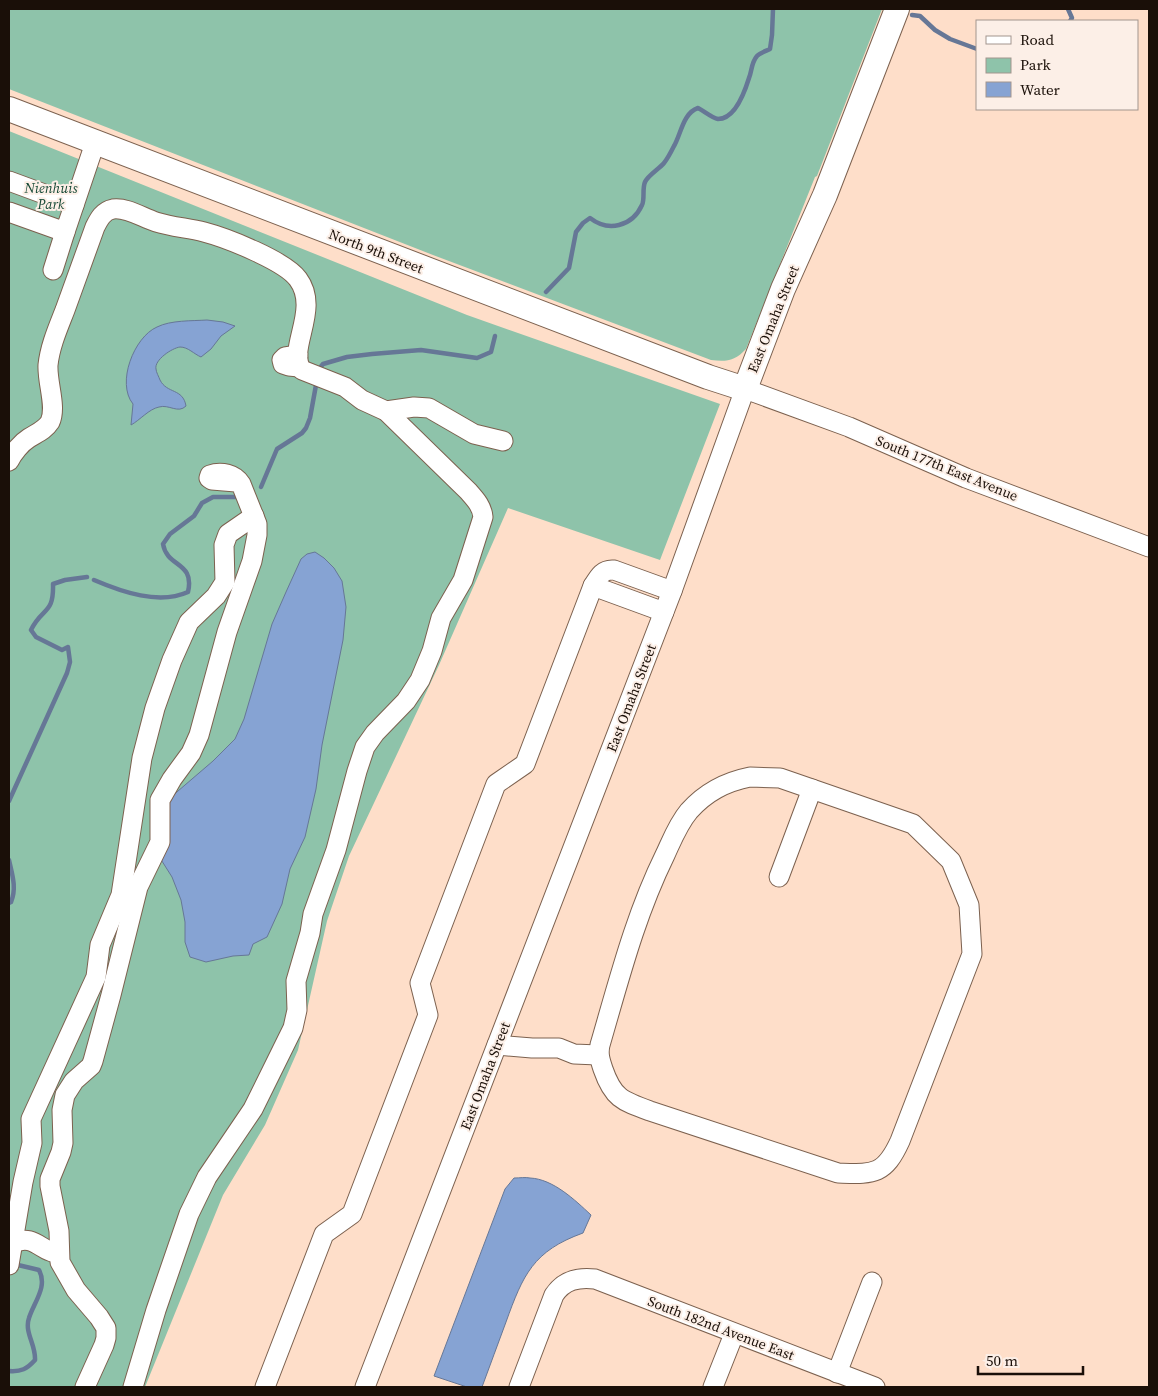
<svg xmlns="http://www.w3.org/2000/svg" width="1158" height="1396" font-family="'Source Serif 4',serif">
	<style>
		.green { fill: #8ec3aa }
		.water { fill: #86a3d3; stroke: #667796 }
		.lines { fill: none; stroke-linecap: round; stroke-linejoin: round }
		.stream { stroke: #667796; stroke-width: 4.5 }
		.minor-casing { stroke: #7c614f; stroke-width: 21 }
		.major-casing { stroke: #7c614f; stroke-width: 26 }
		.minor { stroke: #fff; stroke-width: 19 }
		.major { stroke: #fff; stroke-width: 24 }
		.labels { text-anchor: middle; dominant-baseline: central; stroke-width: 4; stroke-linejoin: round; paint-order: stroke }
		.park-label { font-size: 14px; font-style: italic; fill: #164936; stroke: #fcefe7 }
		.street-label { font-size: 14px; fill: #1a0f08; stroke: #fcefe7 }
	</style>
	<rect width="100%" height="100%" fill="#fedec9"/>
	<g class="green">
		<path d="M9,9H882L817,176L815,177L746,349C735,361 726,362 711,360L433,255L9,89Z"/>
		<polygon points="9,131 467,315 720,404 660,560 508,508 439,665 349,856 327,921 298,1050 265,1125 223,1195 145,1387 9,1387"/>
	</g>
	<g class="water">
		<path d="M207,320L223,322L235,326L221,336L211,349L201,357C194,354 188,347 180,347C172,348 154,360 156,369C156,372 159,377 160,380C167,394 183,388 186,406C178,414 169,404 159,407C149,409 140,420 131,425L133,404C116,383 134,337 157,327C171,320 192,321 207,320Z"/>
		<polygon points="315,552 324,558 334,568 342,581 346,607 343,640 322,745 316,789 305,837 290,869 282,904 267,937 253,944 249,955 233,956 206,962 190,957 185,942 185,922 181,900 172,877 160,858 165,813 171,797 213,761 235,739 244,719 272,624 286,592 301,559 307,554"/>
		<path d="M514,1178C520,1178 525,1177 530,1178C553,1179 575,1200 591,1215L583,1233C533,1251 523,1275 506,1322C498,1344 490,1365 482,1387H467L434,1376L505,1189Z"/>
	</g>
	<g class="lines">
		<g class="stream">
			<polyline points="1068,9 1072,18 1070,21"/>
			<polyline points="912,15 920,16 935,30 950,39 977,49"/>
			<path d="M546,292L569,268L576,232L583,223L590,218C608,232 632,227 642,205C645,199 642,189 645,182C648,175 659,169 664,163C668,158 671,152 674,146C681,134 683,113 698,108C704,111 712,118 718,119C735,119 745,91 749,78C752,71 751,63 757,56C760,53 766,51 770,49L772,35L773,9"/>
			<polyline points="319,369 323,364 347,357 372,354 421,350 477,358 491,352 495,336"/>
			<polyline points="261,487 277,449 302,433 306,428 310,418 316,385"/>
			<path d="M94,580C122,592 159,605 188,592C195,561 167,568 163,544L170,534L194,516L202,503L213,497H238"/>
			<path d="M9,801L67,673L70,662L68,647L62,650L36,637L31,630C42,607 54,615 53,584L65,580L87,577"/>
			<path d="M9,860C12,874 17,888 11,902L9,903"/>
			<path d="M9,1371C21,1372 27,1369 35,1360C36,1345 24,1332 29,1318C34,1302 48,1287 39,1270L18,1265"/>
		</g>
		<defs>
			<g id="minor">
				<polyline points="9,181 74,205"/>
				<polyline points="9,212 65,232 95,143"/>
				<polyline points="53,270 65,232"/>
				<polyline points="298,355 285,357 282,360 283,364 289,366 299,367"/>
				<polyline points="386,411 414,407 429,408 474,434 503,441"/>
				<path d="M9,461C13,453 21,443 29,438C37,433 45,430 50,422C57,407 47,383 48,365C50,346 58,328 65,310C75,282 85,254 95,227C99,219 103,211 113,209C127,207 143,218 156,222C172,227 188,228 204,232C227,238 285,261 298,279C321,310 286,349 302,370L345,387L362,400L386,411L468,491C475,499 482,506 483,517L463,580L441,618L432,651L420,680L406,701L375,733L365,747L357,771L336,850L313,914L310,933L296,981L297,1010L293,1028L253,1109L207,1177L189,1214L156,1310L133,1387"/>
				<polyline points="593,586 664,612"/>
				<path d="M750,777L780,778L913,824L951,861L969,905L972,954L900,1141C884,1176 873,1174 838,1173L650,1111C622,1101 613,1098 603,1069C600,1060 598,1054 600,1045C619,980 635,916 665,855C672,840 678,824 689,811C706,792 725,782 750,777Z"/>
				<polyline points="779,877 812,789"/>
				<polyline points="497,1045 532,1048 559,1048 574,1054 598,1055"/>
				<path d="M14,1243C34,1233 42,1253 58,1253"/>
				<polyline points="9,1265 23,1182 32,1143 31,1119 96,977 100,945 121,895 142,758 155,708 172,660 189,622 216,596 225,582 224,545 228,534 254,516"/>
				<polyline points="837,1373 872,1282"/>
				<path d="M85,1387L104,1345L106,1338V1328L99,1317L76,1290L60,1262L59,1231L50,1186V1179L61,1152L63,1143L62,1110L65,1095L74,1081L91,1066L93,1061L111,995L138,887L160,842V800L172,779L191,753L199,735L227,632L252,561L257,535V524L241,484C235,474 221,471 210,475L209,478L212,480L236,482L241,484"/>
				<path d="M265,1387L324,1234L352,1214L428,1015L420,983L496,784L525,764L593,586C599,576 603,569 614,570L672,591"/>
				<polyline points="365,1387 672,591 745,389 849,427 966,478 1149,547"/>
				<path d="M519,1387L554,1295C564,1280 578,1277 595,1279L875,1387"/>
				<polyline points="713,1387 734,1334"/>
			</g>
			<polyline id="major" points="9,109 708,377 745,389 783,289 825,195 897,9"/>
		</defs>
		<use href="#minor" class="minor-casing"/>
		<use href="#major" class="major-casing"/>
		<use href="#minor" class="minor"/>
		<use href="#major" class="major"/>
	</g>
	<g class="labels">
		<g class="park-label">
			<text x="51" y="188">Nienhuis<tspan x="51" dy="16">Park</tspan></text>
		</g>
		<g class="street-label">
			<text transform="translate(376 251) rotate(21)">North 9th Street</text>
			<text transform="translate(773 319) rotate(-68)">East Omaha Street</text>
			<text transform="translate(947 468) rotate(22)">South 177th East Avenue</text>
			<text transform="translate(631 698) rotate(-69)">East Omaha Street</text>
			<text transform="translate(485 1076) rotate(-69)">East Omaha Street</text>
			<text transform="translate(721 1328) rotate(21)">South 182nd Avenue East</text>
		</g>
	</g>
	<rect width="1158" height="1396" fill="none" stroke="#1a0f08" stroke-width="20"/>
	<rect x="976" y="20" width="162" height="90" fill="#fcefe7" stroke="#a2958e"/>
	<rect x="986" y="36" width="25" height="8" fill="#ffffff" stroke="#a2958e"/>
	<text x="1020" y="45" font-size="15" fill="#1a0f08">Road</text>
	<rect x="986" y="58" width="25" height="15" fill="#8ec3aa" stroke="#a2958e"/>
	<text x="1020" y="70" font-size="15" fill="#1a0f08">Park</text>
	<rect x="986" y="82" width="25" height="15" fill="#86a3d3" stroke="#a2958e"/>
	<text x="1020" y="95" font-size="15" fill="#1a0f08">Water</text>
	<path d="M978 1366v8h105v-8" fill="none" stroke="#1a0f08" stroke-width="2.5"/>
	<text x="986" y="1366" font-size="15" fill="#1a0f08" stroke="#fcefe7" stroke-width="4" paint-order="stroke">50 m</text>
</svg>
